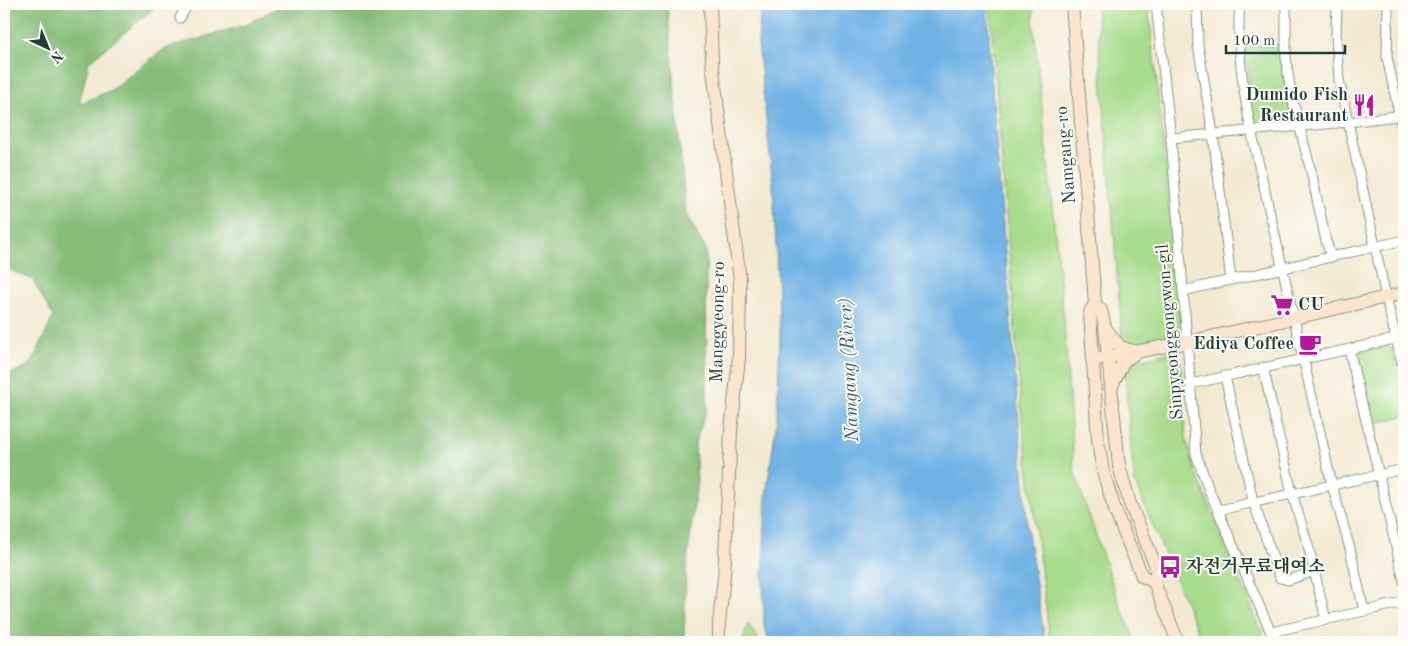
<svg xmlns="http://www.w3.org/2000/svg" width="1408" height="646" font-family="'Old Standard TT','Noto Serif KR',serif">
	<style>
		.green { fill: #a7dc8c; stroke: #638c60 }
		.forest { fill: #85bc78; stroke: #527c56 }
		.water { fill: #71b2e5; stroke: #48788c }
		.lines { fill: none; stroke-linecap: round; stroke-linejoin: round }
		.street-casing { stroke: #889382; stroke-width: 11 }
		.secondary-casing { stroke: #889382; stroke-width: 14 }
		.street { stroke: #fff; stroke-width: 9 }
		.secondary { stroke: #fce5cf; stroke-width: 12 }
		.labels { text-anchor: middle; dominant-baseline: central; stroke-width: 4; stroke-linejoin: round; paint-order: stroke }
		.poi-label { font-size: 18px; font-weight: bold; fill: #1f3d34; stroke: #fdfcf7; text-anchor: end }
		.street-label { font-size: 18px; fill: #1f3d34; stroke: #fdfcf7 }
		.water-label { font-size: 19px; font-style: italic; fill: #386069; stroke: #fdfcf7 }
	</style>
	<rect width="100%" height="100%" fill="#fdfcf7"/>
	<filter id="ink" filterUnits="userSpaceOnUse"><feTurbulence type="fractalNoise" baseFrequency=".02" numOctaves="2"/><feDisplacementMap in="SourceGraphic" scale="10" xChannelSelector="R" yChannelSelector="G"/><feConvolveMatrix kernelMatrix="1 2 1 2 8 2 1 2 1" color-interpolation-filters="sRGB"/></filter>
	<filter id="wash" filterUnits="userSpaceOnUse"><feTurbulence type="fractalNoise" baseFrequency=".0096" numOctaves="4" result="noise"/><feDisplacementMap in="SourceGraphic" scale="20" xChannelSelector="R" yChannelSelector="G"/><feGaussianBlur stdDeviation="1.12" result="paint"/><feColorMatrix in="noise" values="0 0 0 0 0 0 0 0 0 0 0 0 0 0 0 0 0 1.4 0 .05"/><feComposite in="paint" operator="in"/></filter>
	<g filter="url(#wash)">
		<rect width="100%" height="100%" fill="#f2e9d0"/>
		<g class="green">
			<polygon points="990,4 1034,4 1033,20 1064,321 1074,471 1120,606 1136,642 1050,642 1022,418"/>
			<polygon points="1096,4 1148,4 1163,140 1180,330 1175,339 1133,346 1122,337"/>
			<polygon points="1245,45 1282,45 1284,78 1291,116 1288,121 1257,125 1253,121"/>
			<polygon points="1387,345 1393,350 1404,400 1404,416 1371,424 1356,359 1359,352"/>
			<polygon points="1176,351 1180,356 1186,439 1195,471 1266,642 1202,642 1135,483 1132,460 1125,373 1132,362"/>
			<polygon points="748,624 760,642 742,642"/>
		</g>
		<polygon class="forest" points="4,4 159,4 89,62 79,104 111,90 164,49 245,25 284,4 667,4 686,214 706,250 707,409 695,443 697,481 686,570 684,642 4,642 4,378 32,363 53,317 33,280 4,267"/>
		<polygon class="water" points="761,4 987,4 994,115 1028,533 1045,642 770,642 764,627 763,574 766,497 777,417 780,334 773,185 758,43"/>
	</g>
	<g filter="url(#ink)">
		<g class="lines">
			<defs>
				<g id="street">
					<polyline points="1156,4 1171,138 1196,454 1209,490 1275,642"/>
					<polyline points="1197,4 1198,45 1213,134 1231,280"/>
					<path d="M1240,4C1236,46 1243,89 1251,130L1332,485L1350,549L1364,611"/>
					<polyline points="1286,4 1286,58 1291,94 1311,171 1326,241 1331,257"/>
					<polyline points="1337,4 1336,35 1339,80 1386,297 1404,372"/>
					<polyline points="1388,4 1387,57 1404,137"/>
					<polyline points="180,18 188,4"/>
					<polyline points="1171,138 1348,122 1404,115"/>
					<polyline points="1183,291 1404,240"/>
					<polyline points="1349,349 1404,581"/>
					<polyline points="1263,367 1292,493 1309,549 1326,620"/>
					<polyline points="1225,376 1253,501 1280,578 1288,580 1315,571"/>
					<polyline points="1191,384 1404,337"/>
					<polyline points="1219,510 1404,469"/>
					<polyline points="1271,632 1404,602"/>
				</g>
				<g id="secondary">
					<polyline points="710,4 712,62 740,280 739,358 731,431 724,577 719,623 719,642"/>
					<polyline points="1072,4 1095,304 1101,310 1105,327 1119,466 1130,504 1157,569 1154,582 1178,642"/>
					<polyline points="1095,304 1090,312 1098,441 1103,472 1116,513 1142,576 1154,582"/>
					<polyline points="1106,329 1120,347 1136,352"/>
					<polyline points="1092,360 1188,342 1404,293"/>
					<polyline points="1112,386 1123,362 1134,354"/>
				</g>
			</defs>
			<use href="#street" class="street-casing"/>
			<use href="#secondary" class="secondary-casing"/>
			<use href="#street" class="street"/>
			<use href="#secondary" class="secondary"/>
		</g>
	</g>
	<defs>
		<symbol id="restaurant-bare" viewBox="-9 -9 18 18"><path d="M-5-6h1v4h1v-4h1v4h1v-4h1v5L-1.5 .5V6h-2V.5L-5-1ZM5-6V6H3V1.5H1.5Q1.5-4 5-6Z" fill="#b5179e" stroke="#fdfcf7" stroke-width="2.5" paint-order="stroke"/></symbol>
		<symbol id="supermarket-bare" viewBox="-9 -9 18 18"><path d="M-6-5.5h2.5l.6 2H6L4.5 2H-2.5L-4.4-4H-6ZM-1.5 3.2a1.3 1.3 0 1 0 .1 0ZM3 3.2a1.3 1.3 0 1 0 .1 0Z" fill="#b5179e" stroke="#fdfcf7" stroke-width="2.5" paint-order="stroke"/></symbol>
		<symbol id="cafe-bare" viewBox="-9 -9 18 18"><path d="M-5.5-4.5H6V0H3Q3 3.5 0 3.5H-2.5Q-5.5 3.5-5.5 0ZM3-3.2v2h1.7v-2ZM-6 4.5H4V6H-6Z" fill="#b5179e" stroke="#fdfcf7" stroke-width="2.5" paint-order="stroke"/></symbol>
		<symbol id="bus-bare" viewBox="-9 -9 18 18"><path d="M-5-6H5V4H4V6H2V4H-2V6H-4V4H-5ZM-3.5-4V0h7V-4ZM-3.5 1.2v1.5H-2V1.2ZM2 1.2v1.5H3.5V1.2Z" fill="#b5179e" stroke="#fdfcf7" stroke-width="2.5" paint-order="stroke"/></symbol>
	</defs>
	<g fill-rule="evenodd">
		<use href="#restaurant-bare" x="1348" y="89" width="32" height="32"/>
		<use href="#supermarket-bare" x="1266" y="289" width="32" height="32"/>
		<use href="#cafe-bare" x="1294" y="328" width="32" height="32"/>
		<use href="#bus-bare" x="1154" y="551" width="32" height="32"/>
	</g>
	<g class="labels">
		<g class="poi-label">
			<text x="1348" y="95">Dumido Fish<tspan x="1348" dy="21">Restaurant</tspan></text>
			<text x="1298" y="305" text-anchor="start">CU</text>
			<text x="1294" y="344">Ediya Coffee</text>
			<text x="1186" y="567" text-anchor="start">자전거무료대여소</text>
		</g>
		<g class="street-label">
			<text transform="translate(1066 155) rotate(-95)">Namgang-ro</text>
			<text transform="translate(718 322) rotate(-89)">Manggyeong-ro</text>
			<text transform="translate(1170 332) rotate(-95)">Sinpyeonggongwon-gil</text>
		</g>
		<g class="water-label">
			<text transform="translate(850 370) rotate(-93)">Namgang (River)</text>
		</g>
	</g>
	<rect width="1408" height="646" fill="none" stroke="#fdfcf7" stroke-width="20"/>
	<g transform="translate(48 48) rotate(136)" stroke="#fdfcf7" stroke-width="4" paint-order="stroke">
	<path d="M0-4L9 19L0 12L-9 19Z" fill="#1f3d34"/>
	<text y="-8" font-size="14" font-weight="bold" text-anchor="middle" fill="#1f3d34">N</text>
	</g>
	<path d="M1226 45v8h119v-8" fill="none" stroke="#1f3d34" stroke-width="2.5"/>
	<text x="1233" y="45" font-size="15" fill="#1f3d34" stroke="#fdfcf7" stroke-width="4" paint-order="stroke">100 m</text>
</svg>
